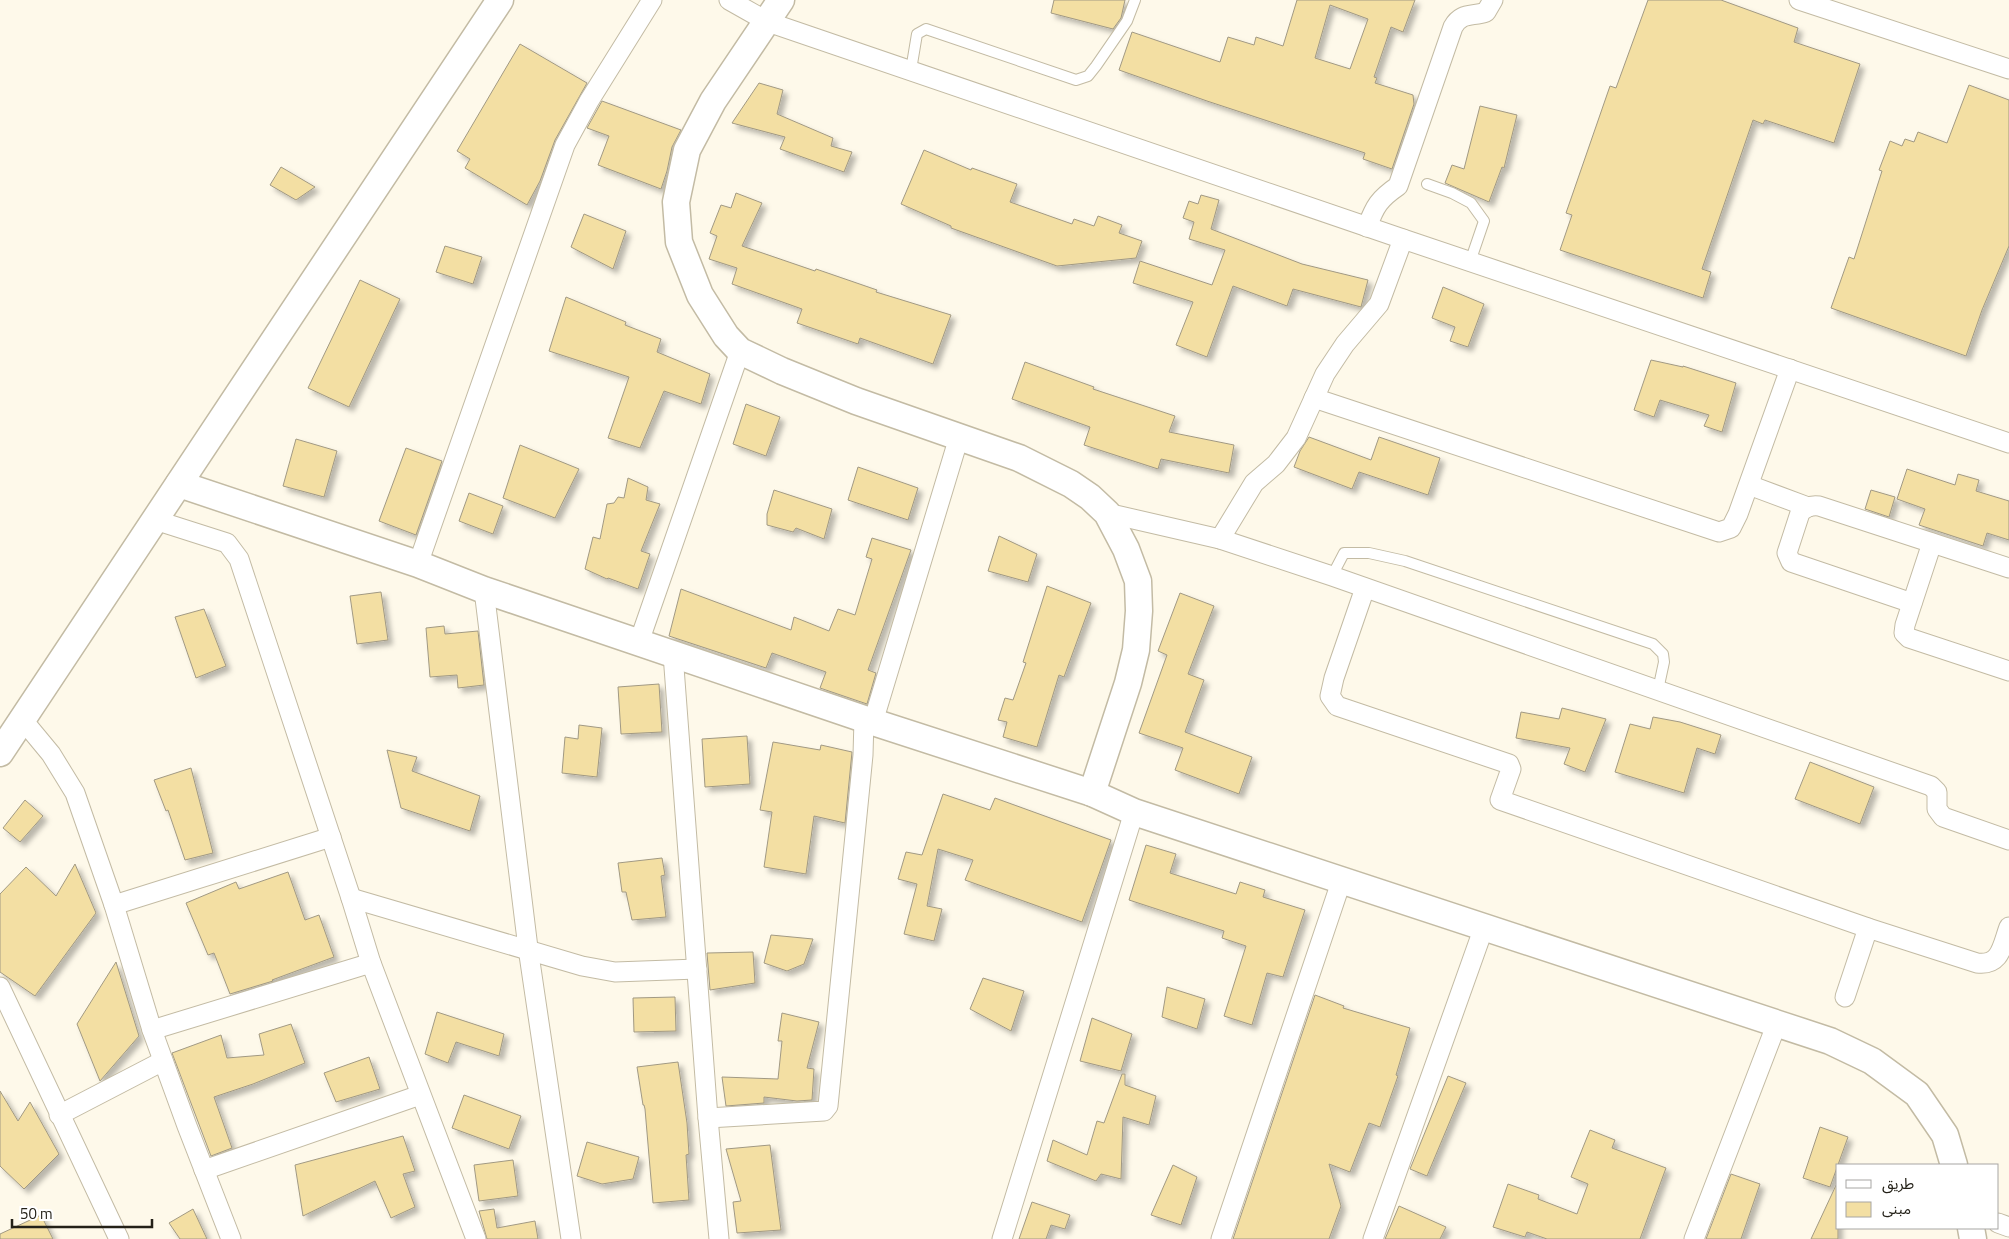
<svg xmlns="http://www.w3.org/2000/svg" width="2009" height="1239" font-family="'Titillium Web','Noto Sans Arabic',sans-serif">
	<style>
		.building { fill: #f3dfa3; stroke: #a19983; fill-rule: evenodd; filter: url(#shadow) }
		.lines { fill: none; stroke-linecap: round; stroke-linejoin: round }
		.lane-casing { stroke: #c3bba4; stroke-width: 12 }
		.street-casing { stroke: #c3bba4; stroke-width: 21 }
		.secondary-casing { stroke: #c3bba4; stroke-width: 29 }
		.lane { stroke: #fff; stroke-width: 10 }
		.street { stroke: #fff; stroke-width: 19 }
		.secondary { stroke: #fff; stroke-width: 26 }
	</style>
	<defs>
		<filter id="shadow"><feDropShadow dx="4.5" dy="4.5" stdDeviation="2.5" flood-color="#0004"/></filter>
	</defs>
	<rect width="100%" height="100%" fill="#fef9ea"/>
	<g class="building">
		<polygon points="1054,0 1125,0 1121,18 1113,29 1051,13"/>
		<path d="M1297,0H1415L1403,32L1391,27L1374,77L1377,78L1375,83L1413,95L1414,104L1392,169L1363,159L1365,153L1207,101L1119,70L1132,32L1220,62L1228,37L1254,45L1256,37L1283,46ZM1330,5L1368,19L1350,69L1315,58Z"/>
		<polygon points="1648,0 1721,0 1798,28 1794,42 1860,64 1834,143 1765,120 1763,124 1753,120 1702,269 1711,272 1703,298 1560,250 1572,215 1566,213 1610,86 1616,88"/>
		<polygon points="520,44 587,83 555,140 540,181 527,205 465,168 470,159 457,151"/>
		<polygon points="759,83 783,90 777,114 833,138 831,146 852,152 844,172 780,149 785,137 732,123"/>
		<polygon points="1969,85 2009,100 2009,246 1982,310 1966,356 1831,308 1849,257 1854,259 1882,171 1879,170 1890,141 1902,146 1905,139 1914,142 1918,132 1947,143"/>
		<polygon points="602,101 681,130 672,147 667,171 661,189 598,165 609,136 587,128"/>
		<polygon points="1480,106 1517,115 1504,168 1502,167 1489,202 1445,183 1452,165 1464,169"/>
		<polygon points="924,150 971,170 972,168 1017,184 1010,202 1072,224 1074,219 1094,226 1098,216 1122,225 1119,233 1142,241 1136,258 1057,266 951,228 951,226 901,204"/>
		<polygon points="281,167 315,187 296,200 270,185"/>
		<polygon points="736,193 762,203 742,246 815,271 816,269 877,290 876,292 951,315 933,364 860,338 858,344 797,323 802,309 732,284 737,268 709,259 717,236 710,233 721,205 731,208"/>
		<polygon points="1201,195 1219,200 1211,229 1302,264 1368,280 1361,307 1293,289 1287,306 1233,286 1207,357 1176,345 1193,302 1133,283 1140,261 1212,285 1225,250 1189,239 1194,222 1183,218 1189,201 1198,204"/>
		<polygon points="584,214 626,231 613,269 571,247"/>
		<polygon points="445,246 482,257 473,284 436,272"/>
		<polygon points="360,280 400,299 349,407 308,388"/>
		<polygon points="1443,287 1484,304 1468,347 1450,341 1455,327 1432,318"/>
		<polygon points="566,297 626,322 625,325 661,339 657,352 710,374 701,404 664,391 640,448 608,438 629,377 549,351"/>
		<polygon points="1651,360 1683,367 1683,366 1736,383 1722,432 1704,426 1709,415 1660,400 1654,417 1634,410"/>
		<polygon points="1025,362 1094,387 1093,389 1175,416 1169,432 1234,445 1229,473 1161,459 1158,469 1084,445 1090,427 1012,399"/>
		<polygon points="746,404 780,417 766,456 733,444"/>
		<polygon points="1309,437 1371,460 1379,437 1440,458 1428,495 1359,472 1352,489 1294,467 1300,451"/>
		<polygon points="296,439 337,451 324,497 283,486"/>
		<polygon points="520,445 579,469 555,518 503,498"/>
		<polygon points="406,448 442,461 416,535 379,521"/>
		<polygon points="858,467 918,488 908,520 848,500"/>
		<polygon points="1907,469 1955,485 1958,474 1979,480 1976,491 2009,501 2009,540 1987,533 1983,546 1919,525 1925,509 1897,499"/>
		<polygon points="628,478 648,487 646,500 660,504 641,551 650,554 638,589 608,578 607,579 585,569 593,537 600,539 607,504 614,503 618,497 624,498"/>
		<polygon points="774,490 832,509 824,539 796,528 793,532 767,525 767,514"/>
		<polygon points="1871,490 1895,497 1889,517 1865,509"/>
		<polygon points="469,493 503,506 493,534 459,521"/>
		<polygon points="999,536 1037,554 1028,582 988,571"/>
		<polygon points="872,538 911,550 868,670 876,673 867,704 820,688 826,672 772,653 766,668 669,636 681,589 791,630 794,617 829,631 838,609 855,615 872,559 866,557"/>
		<polygon points="1047,586 1091,603 1064,677 1059,675 1037,747 1003,737 1007,722 998,720 1005,698 1013,700 1026,663 1023,662"/>
		<polygon points="381,592 388,640 357,644 350,596"/>
		<polygon points="1180,593 1214,606 1188,674 1204,680 1185,732 1252,757 1239,794 1175,770 1183,748 1139,733 1167,655 1158,651"/>
		<polygon points="204,609 226,666 196,678 175,617"/>
		<polygon points="444,626 445,634 478,631 484,685 458,688 457,675 430,677 426,628"/>
		<polygon points="659,684 662,732 621,734 618,687"/>
		<polygon points="1562,708 1606,719 1585,772 1564,764 1570,748 1516,738 1521,712 1559,719"/>
		<polygon points="1653,717 1680,722 1721,735 1715,754 1697,748 1684,793 1615,772 1630,724 1650,729"/>
		<polygon points="579,725 602,728 597,777 562,773 565,737 578,739"/>
		<polygon points="747,736 750,784 705,787 702,739"/>
		<polygon points="773,742 820,750 821,745 852,752 845,823 814,816 806,874 764,867 772,812 760,810"/>
		<polygon points="387,750 417,757 412,771 480,796 470,831 401,808"/>
		<polygon points="1810,762 1874,787 1860,824 1795,799"/>
		<polygon points="191,768 213,853 185,860 168,810 166,811 154,780"/>
		<polygon points="943,794 990,810 995,798 1111,840 1082,922 965,880 973,860 938,849 927,906 942,909 934,941 904,934 917,884 898,879 906,852 922,855"/>
		<polygon points="25,800 43,816 20,842 3,828"/>
		<polygon points="1146,845 1176,854 1170,873 1236,894 1240,882 1265,890 1263,897 1305,910 1283,977 1267,973 1252,1025 1224,1016 1246,946 1222,938 1224,931 1129,900"/>
		<polygon points="662,858 665,875 661,876 666,917 632,920 626,892 622,892 618,863"/>
		<polygon points="75,864 96,913 35,996 0,972 0,894 26,867 56,896"/>
		<polygon points="288,872 305,920 319,915 334,957 272,980 273,981 230,994 214,953 208,955 186,903 236,882 239,889"/>
		<polygon points="771,935 813,939 804,964 787,971 764,963"/>
		<polygon points="753,952 755,983 710,990 707,953"/>
		<polygon points="116,962 139,1036 100,1081 77,1024"/>
		<polygon points="983,978 1024,991 1011,1031 970,1009"/>
		<polygon points="1167,987 1205,999 1197,1029 1162,1017"/>
		<polygon points="1315,995 1344,1006 1343,1008 1410,1028 1396,1075 1398,1076 1380,1127 1369,1123 1350,1172 1329,1164 1341,1206 1329,1239 1233,1239"/>
		<polygon points="675,997 676,1031 634,1032 633,998"/>
		<polygon points="437,1012 504,1034 499,1056 456,1042 448,1063 425,1054"/>
		<polygon points="782,1013 819,1022 807,1068 814,1069 812,1100 797,1101 764,1097 764,1103 726,1106 722,1077 778,1079 782,1041 778,1041"/>
		<polygon points="1092,1018 1132,1034 1121,1071 1080,1061"/>
		<polygon points="291,1024 305,1063 253,1084 214,1097 232,1148 211,1156 172,1053 221,1035 227,1058 264,1055 259,1034"/>
		<polygon points="369,1057 380,1089 336,1102 324,1073"/>
		<polygon points="678,1062 687,1123 689,1154 686,1155 689,1200 653,1203 645,1109 644,1105 643,1105 637,1067"/>
		<polygon points="1122,1074 1125,1074 1125,1085 1156,1096 1149,1125 1123,1117 1121,1179 1101,1174 1096,1181 1047,1161 1053,1140 1087,1155 1097,1121 1104,1123"/>
		<polygon points="1448,1076 1466,1083 1427,1176 1410,1169"/>
		<polygon points="0,1091 18,1121 30,1102 59,1154 24,1189 0,1166"/>
		<polygon points="464,1095 521,1116 509,1149 452,1128"/>
		<polygon points="1820,1127 1848,1137 1830,1187 1803,1178"/>
		<polygon points="1590,1130 1615,1140 1612,1148 1666,1168 1640,1239 1547,1239 1527,1232 1525,1237 1493,1227 1508,1184 1539,1195 1538,1199 1577,1214 1588,1184 1571,1177"/>
		<polygon points="403,1136 415,1171 403,1174 415,1207 391,1218 375,1181 303,1216 295,1165"/>
		<polygon points="587,1142 639,1157 633,1179 602,1184 577,1176"/>
		<polygon points="770,1145 781,1230 737,1233 733,1202 741,1201 726,1149"/>
		<polygon points="513,1160 518,1196 479,1201 474,1165"/>
		<polygon points="1173,1165 1197,1177 1181,1225 1151,1215"/>
		<polygon points="1731,1174 1760,1184 1741,1239 1706,1239"/>
		<polygon points="1838,1181 1838,1239 1811,1239"/>
		<polygon points="1032,1202 1070,1215 1065,1229 1051,1225 1046,1239 1019,1239"/>
		<polygon points="1399,1206 1446,1227 1440,1239 1385,1239"/>
		<polygon points="193,1209 207,1239 180,1239 169,1223"/>
		<polygon points="494,1209 497,1228 535,1221 538,1239 487,1239 479,1211"/>
		<polygon points="41,1215 53,1239 0,1239 0,1234"/>
	</g>
	<g class="lines">
		<defs>
			<g id="lane">
				<polyline points="911,70 917,34 926,29 1076,80 1088,76 1096,66 1127,21 1135,0"/>
				<polyline points="1427,184 1452,193 1471,203 1484,221 1470,262"/>
				<polyline points="1332,576 1344,553 1369,553 1405,561 1653,644 1663,654 1664,662 1658,690"/>
			</g>
			<g id="street">
				<polyline points="729,0 768,22 1403,239 2009,443"/>
				<polyline points="1799,0 2009,69"/>
				<path d="M1367,227C1375,206 1379,199 1398,186L1453,27C1461,12 1472,17 1486,12L1493,0"/>
				<polyline points="1314,398 1719,532 1731,528 1738,514 1790,369"/>
				<polyline points="1749,485 1808,507"/>
				<polyline points="1107,513 1220,539 1332,576 1931,786 1937,792 1937,809 1943,817 2009,840"/>
				<polyline points="155,520 227,543 239,559 351,898 371,963 476,1239"/>
				<polyline points="1220,539 1254,483 1276,464 1296,438 1325,374 1345,344 1379,304 1403,239"/>
				<polyline points="1932,543 1905,625 1904,633 1909,638 2009,671"/>
				<polyline points="418,564 565,145 589,101 652,0"/>
				<path d="M1365,588L1334,678L1330,696L1337,706L1509,764L1511,769L1500,800L1868,928L1977,963C2001,966 2002,946 2009,927"/>
				<polyline points="484,590 528,948 571,1239"/>
				<path d="M1912,603L1791,562L1787,553L1800,513C1805,507 1811,505 1819,506L2009,568"/>
				<polyline points="639,642 740,351"/>
				<polyline points="673,654 708,1118 719,1239"/>
				<polyline points="22,719 51,754 75,793 114,905 152,1030 187,1126 231,1239"/>
				<polyline points="873,722 959,437"/>
				<polyline points="351,898 582,966 615,972 697,969"/>
				<polyline points="114,905 331,837"/>
				<polyline points="0,987 119,1239"/>
				<polyline points="1845,997 1868,928"/>
				<polyline points="152,1030 371,963"/>
				<polyline points="59,1115 163,1061"/>
				<polyline points="708,1118 824,1111 828,1106 863,755 864,719"/>
				<polyline points="204,1170 420,1095"/>
				<polyline points="1998,1223 2009,1227"/>
				<polyline points="1002,1239 1134,812"/>
				<polyline points="1221,1239 1342,879"/>
				<polyline points="1373,1239 1484,927"/>
				<polyline points="1694,1239 1777,1023"/>
			</g>
			<g id="secondary">
				<polyline points="781,0 713,101 687,150 676,202 679,242 700,295 726,336 740,351 782,371 856,401 1019,458 1071,484 1090,497 1107,513 1126,549 1138,581 1139,611 1136,650 1128,683 1092,793"/>
				<polyline points="179,484 418,564 484,590 873,722 1092,793 1134,812 1830,1041 1872,1061 1917,1094 1945,1135 1954,1165"/>
				<polyline points="0,753 500,0"/>
				<polyline points="1971,1228 1973,1239"/>
			</g>
		</defs>
		<use href="#lane" class="lane-casing"/>
		<use href="#street" class="street-casing"/>
		<use href="#secondary" class="secondary-casing"/>
		<use href="#lane" class="lane"/>
		<use href="#street" class="street"/>
		<use href="#secondary" class="secondary"/>
	</g>
	<rect x="1836" y="1164" width="162" height="65" fill="#ffffff" stroke="#a7a6a3"/>
	<rect x="1846" y="1180" width="25" height="8" fill="#ffffff" stroke="#a7a6a3"/>
	<text x="1882" y="1189" font-size="15" fill="#242118">طريق</text>
	<rect x="1846" y="1202" width="25" height="15" fill="#f3dfa3" stroke="#a7a6a3"/>
	<text x="1882" y="1214" font-size="15" fill="#242118">مبنى</text>
	<path d="M12 1219v8h140v-8" fill="none" stroke="#242118" stroke-width="2.5"/>
	<text x="20" y="1219" font-size="15" fill="#242118" stroke="#ffffff" stroke-width="4" paint-order="stroke">50 m</text>
</svg>
